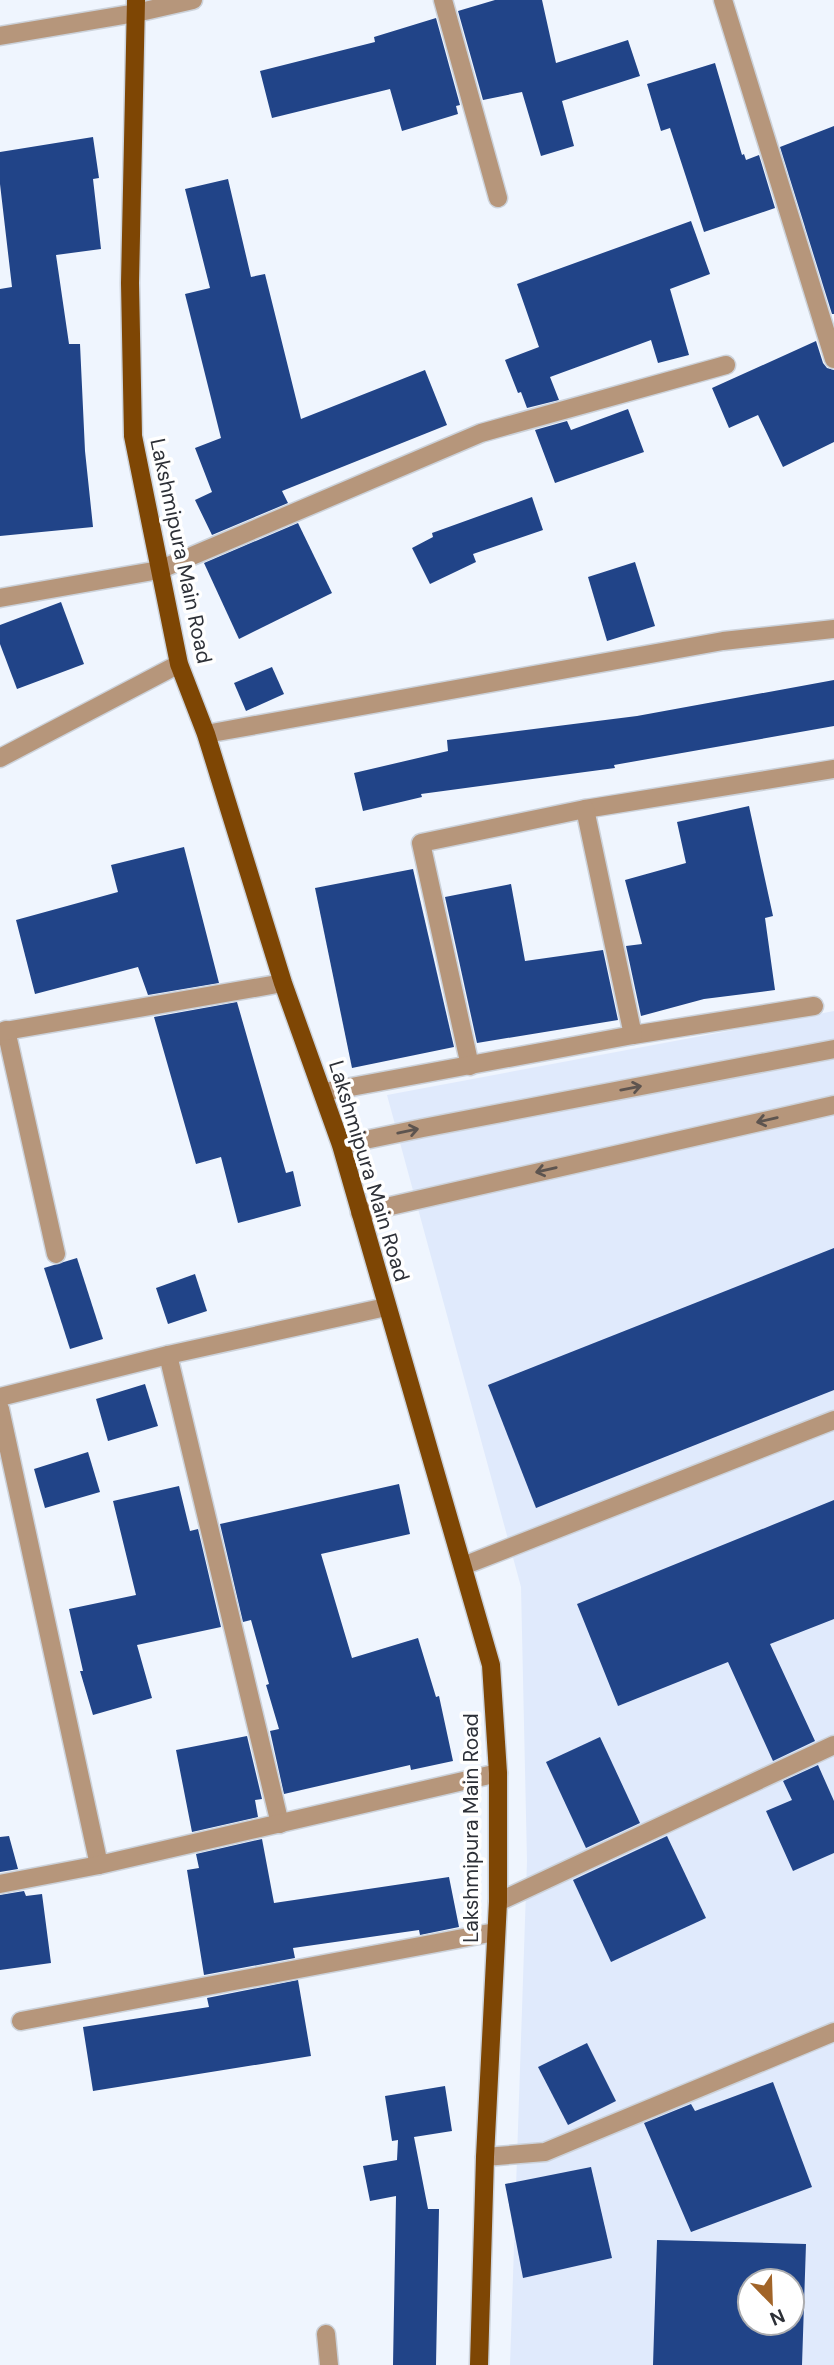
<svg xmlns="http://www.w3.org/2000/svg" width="834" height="2365" font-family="'DM Sans',sans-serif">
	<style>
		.built { fill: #e0eafc; fill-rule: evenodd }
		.building { fill: #214488; fill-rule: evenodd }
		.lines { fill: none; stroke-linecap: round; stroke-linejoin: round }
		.minor-casing { stroke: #ccd2da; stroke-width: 21 }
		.major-casing { stroke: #ccd2da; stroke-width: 21 }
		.minor { stroke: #b6967b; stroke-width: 18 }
		.major { stroke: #7e4604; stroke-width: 18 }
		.oneway { stroke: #5d544f }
		.labels { text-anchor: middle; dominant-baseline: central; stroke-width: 7; stroke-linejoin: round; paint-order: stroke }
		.street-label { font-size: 21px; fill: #2d3037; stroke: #fff }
	</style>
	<rect width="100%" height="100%" fill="#eff5fe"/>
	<path class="built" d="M834,1011V2365H510L527,1861L521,1587L387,1095ZM750,2281H792V2323H750Z"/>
	<g class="building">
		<polygon points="495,0 542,0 556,63 628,40 640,76 562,101 574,146 541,156 522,92 483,100 458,11"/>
		<polygon points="436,18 460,105 456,106 458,114 402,131 390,89 272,118 260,71 375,42 374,37"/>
		<polygon points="715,63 742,155 744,154 746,160 759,155 775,208 704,232 670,128 661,131 647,84"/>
		<polygon points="834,126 834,314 832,314 780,147"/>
		<polygon points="93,137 99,178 93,179 101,249 56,255 69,344 80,344 85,451 93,527 0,536 0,289 12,287 0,184 0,152"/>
		<polygon points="228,179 251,277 265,274 301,419 425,370 447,425 282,491 288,503 212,535 195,500 212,492 195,448 221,438 185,294 210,288 185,189"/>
		<polygon points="691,221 710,274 670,289 689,355 658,363 651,340 550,377 559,400 527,408 521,392 518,393 505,360 539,347 517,284"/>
		<polygon points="816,341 823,363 827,368 834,370 834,442 783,467 758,415 729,428 712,388"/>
		<polygon points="628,409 644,452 555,483 535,430 567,421 571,430"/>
		<polygon points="532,497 543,530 473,554 476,562 430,584 412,548 433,537 432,533"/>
		<polygon points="298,523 332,593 239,639 204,563"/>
		<polygon points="635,562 655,626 607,641 588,577"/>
		<polygon points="61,602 84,664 17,689 0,644 0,625"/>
		<polygon points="272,667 284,694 246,711 234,683"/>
		<polygon points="834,680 834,726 614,765 615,768 421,794 422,797 363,811 354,773 448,751 447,740 637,716"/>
		<polygon points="749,806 773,916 765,918 775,990 704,999 641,1016 626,946 642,944 625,880 686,863 677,822"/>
		<polygon points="184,847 219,983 148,995 138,967 35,994 16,920 118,892 111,865"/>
		<polygon points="413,869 454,1047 352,1068 315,888"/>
		<polygon points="511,884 525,961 603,950 618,1020 477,1043 445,897"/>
		<polygon points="237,1002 286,1173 293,1171 301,1206 238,1223 221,1157 196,1164 154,1017"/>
		<polygon points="834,1248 834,1390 536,1508 488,1385"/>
		<polygon points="77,1258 103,1339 70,1349 44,1268"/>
		<polygon points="195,1274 207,1311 168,1324 156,1288"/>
		<polygon points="145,1384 158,1426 108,1441 96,1399"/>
		<polygon points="88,1452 100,1492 45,1508 34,1469"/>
		<polygon points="399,1484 410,1534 321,1554 352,1658 418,1638 436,1697 439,1696 453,1761 411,1770 410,1765 284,1794 270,1731 279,1729 266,1685 269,1684 251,1620 243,1622 220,1524"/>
		<polygon points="179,1486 190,1531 198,1529 221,1627 137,1645 152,1698 93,1715 80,1671 83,1671 69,1609 136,1595 113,1501"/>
		<polygon points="834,1500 834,1619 770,1644 815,1741 773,1761 728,1662 618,1706 577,1604"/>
		<polygon points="247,1736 262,1799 255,1800 258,1817 192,1832 176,1750"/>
		<polygon points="600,1737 640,1823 586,1848 546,1762"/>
		<polygon points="818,1765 834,1801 834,1853 793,1871 766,1811 792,1800 783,1781"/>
		<polygon points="9,1836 18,1869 0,1872 0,1837"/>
		<polygon points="667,1836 706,1918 611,1962 573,1880"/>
		<polygon points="262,1839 274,1903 449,1877 459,1927 420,1935 419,1930 293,1948 295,1958 204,1975 187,1870 199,1868 196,1854"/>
		<polygon points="24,1891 26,1896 42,1894 51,1963 0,1970 0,1895"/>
		<polygon points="298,1980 311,2056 93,2091 83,2027 209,2007 207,1998"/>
		<polygon points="587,2043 616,2101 568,2125 538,2067"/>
		<polygon points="773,2082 812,2187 691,2232 644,2123 691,2104 695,2111"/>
		<polygon points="445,2086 452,2131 414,2137 428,2209 439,2209 436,2365 393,2365 396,2196 370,2201 363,2166 397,2160 398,2140 392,2141 385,2096"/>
		<polygon points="591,2167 612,2258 523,2278 505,2184"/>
		<path d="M657,2240L806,2244L802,2365H653ZM750,2281H792V2323H750Z"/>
	</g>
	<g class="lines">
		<defs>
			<g id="minor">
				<polyline points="443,0 498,198"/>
				<polyline points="723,0 834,359"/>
				<polyline points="0,36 136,13 193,0"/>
				<polyline points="0,598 159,570 481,433 726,365"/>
				<polyline points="206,734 723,641 834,629"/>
				<polyline points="0,758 179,664"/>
				<polyline points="6,1030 56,1254"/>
				<polyline points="0,1032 283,983"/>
				<polyline points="633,1035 814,1006"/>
				<polyline points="470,1066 421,843 585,809 834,769"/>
				<polyline points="324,1092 633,1035 585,809"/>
				<polyline points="341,1145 423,1128 834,1049"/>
				<polyline points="360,1213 834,1105"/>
				<polyline points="168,1355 280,1824"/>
				<polyline points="0,1397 168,1355 386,1307"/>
				<polyline points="0,1409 99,1865"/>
				<polyline points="463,1566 834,1420"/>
				<polyline points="0,1884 99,1865 498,1773"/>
				<polyline points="498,1902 834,1745"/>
				<polyline points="21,2021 495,1932"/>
				<polyline points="485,2157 545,2152 834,2032"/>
				<polyline points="326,2334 329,2365"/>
			</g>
			<polyline id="major" points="136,0 130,283 133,436 179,664 206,734 283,983 341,1145 491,1665 498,1773 498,1902 485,2157 479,2365"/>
		</defs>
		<use href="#minor" class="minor-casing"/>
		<use href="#major" class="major-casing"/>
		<use href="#minor" class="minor"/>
		<use href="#major" class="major"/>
	</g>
	<defs><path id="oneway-shaft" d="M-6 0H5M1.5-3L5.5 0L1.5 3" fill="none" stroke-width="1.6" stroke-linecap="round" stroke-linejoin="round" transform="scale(1.75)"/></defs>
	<g class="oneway">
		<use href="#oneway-shaft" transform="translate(631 1088) rotate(-11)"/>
		<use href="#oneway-shaft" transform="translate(767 1120) rotate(167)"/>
		<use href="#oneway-shaft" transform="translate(408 1131) rotate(-12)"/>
		<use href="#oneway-shaft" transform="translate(546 1170) rotate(167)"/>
	</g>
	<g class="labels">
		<g class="street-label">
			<text transform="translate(181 551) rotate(78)">Lakshmipura Main Road</text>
			<text transform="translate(369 1171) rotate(73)">Lakshmipura Main Road</text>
			<text transform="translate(471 1828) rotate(-90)">Lakshmipura Main Road</text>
		</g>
	</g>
	<g transform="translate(771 2302) rotate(157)"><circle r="33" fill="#ffffff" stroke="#abacaf" stroke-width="2"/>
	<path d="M0-5L12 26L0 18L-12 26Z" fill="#a16428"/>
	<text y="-10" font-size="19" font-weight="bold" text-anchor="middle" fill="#2d3037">N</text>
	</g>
</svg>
